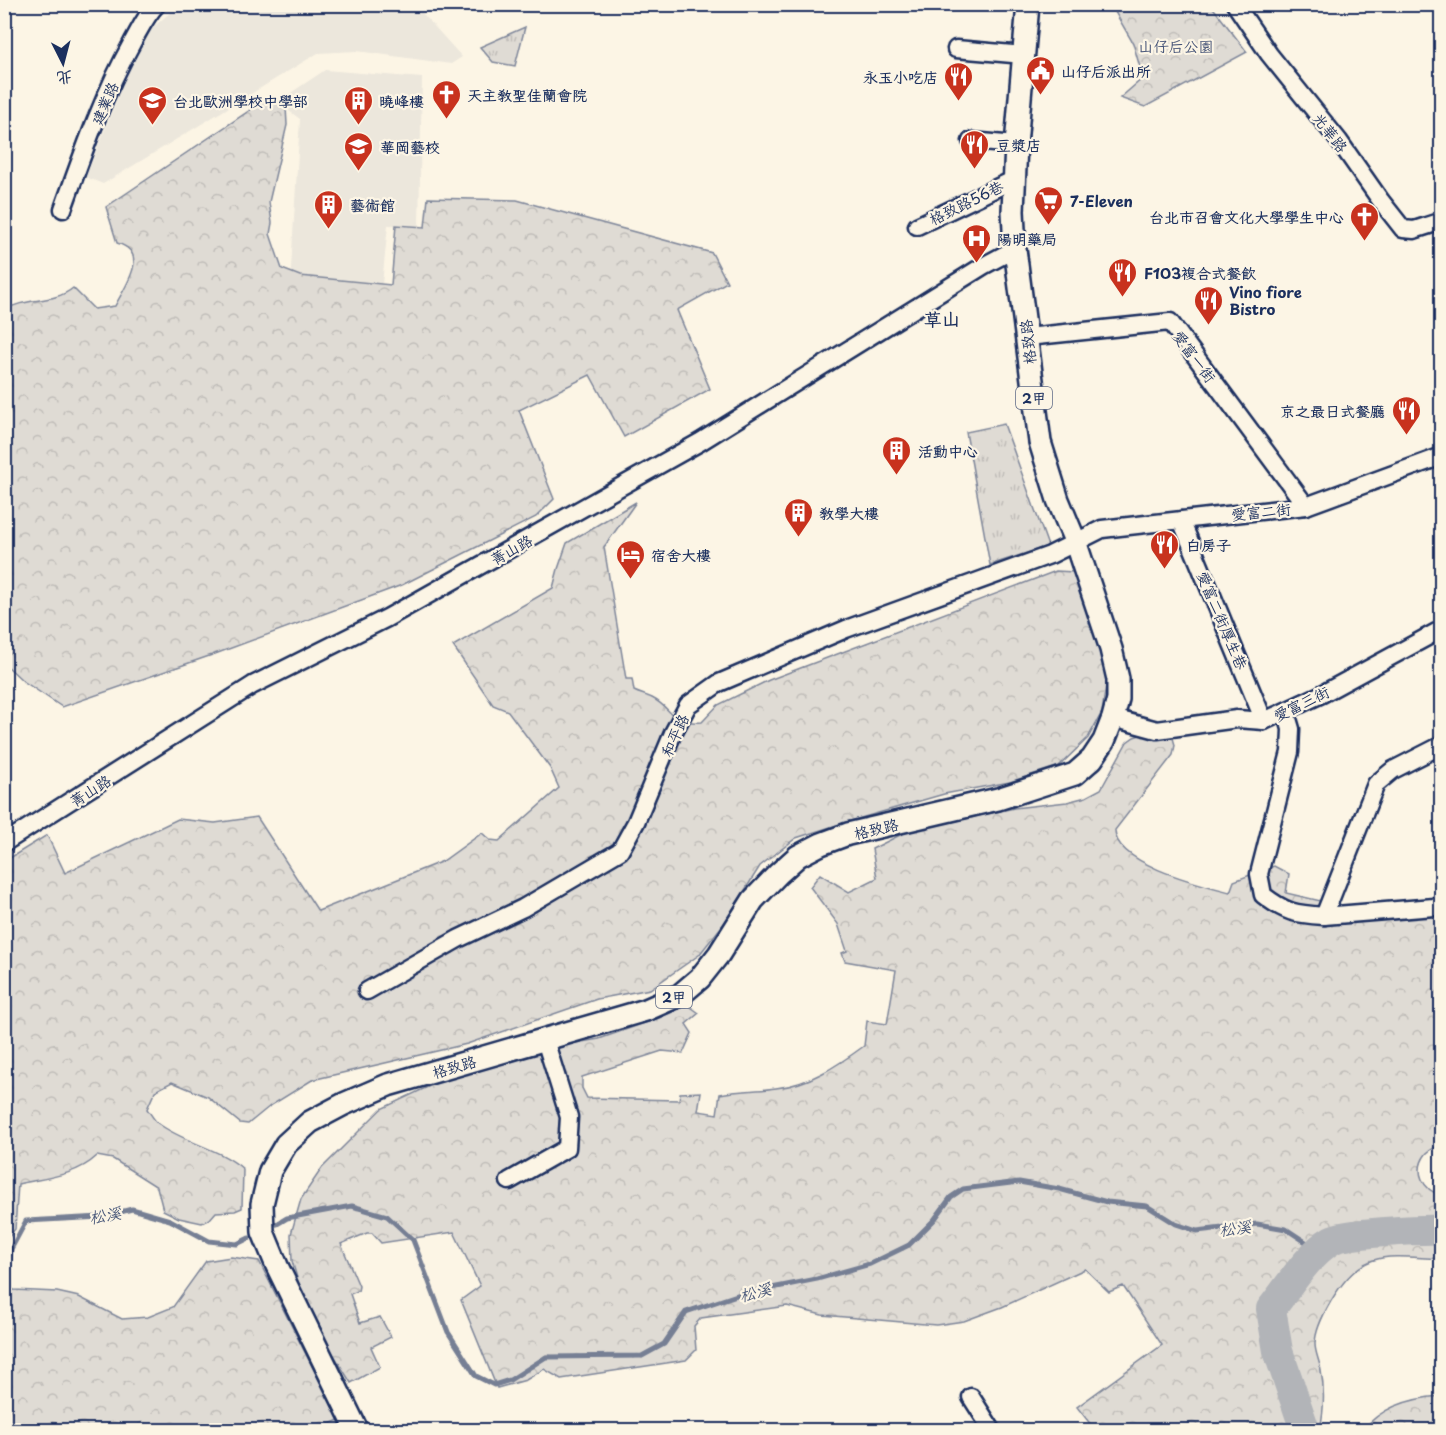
<svg xmlns="http://www.w3.org/2000/svg" width="1446" height="1435" font-family="'Playpen Sans','LXGW WenKai TC',sans-serif">
	<style>
		.built { fill: #ece7dc }
		.grass { fill: url(#grass-tufts); stroke: #7d8599; stroke-width: 1.5 }
		.forest { fill: url(#forest-crowns); stroke: #7d8599; stroke-width: 1.5 }
		.lines { fill: none; stroke-linecap: round; stroke-linejoin: round }
		.stream { stroke: #767f94; stroke-width: 5 }
		.river { stroke: #b2b4b8; stroke-width: 30 }
		.minor-casing { stroke: #1b2f5e; stroke-width: 21 }
		.major-casing { stroke: #1b2f5e; stroke-width: 26 }
		.minor { stroke: #fcf5e5; stroke-width: 16 }
		.major { stroke: #fcf5e5; stroke-width: 21 }
		.labels { text-anchor: middle; dominant-baseline: central; stroke-width: 4.5; stroke-linejoin: round; paint-order: stroke }
		.shield { fill: #fcf5e5; stroke: #5e6a86; stroke-width: 1.5 }
		.shield-label { font-size: 14px; font-weight: bold; fill: #1b2f5e }
		.park-label { font-size: 15px; fill: #425176; stroke: #fcf5e5 }
		.poi-label { font-size: 15px; font-weight: bold; fill: #1b2f5e; stroke: #fcf5e5; text-anchor: start }
		.street-label { font-size: 15px; fill: #1b2f5e; stroke: #fcf5e5 }
		.water-label { font-size: 16px; font-style: italic; fill: #485779; stroke: #fcf5e5 }
		.quarter-label { font-size: 18px; font-weight: bold; fill: #1b2f5e; stroke: #fcf5e5 }
	</style>
	<defs>
		<pattern id="grass-tufts" width="24" height="20" patternUnits="userSpaceOnUse" patternTransform="scale(1.5)"><rect width="24" height="20" fill="#dfdbd4"/><path d="M3 7l-1-3M5 7V3M7 7l1-3M15 17l-1-3M17 17v-4M19 17l1-3" fill="none" stroke="#bfbcb8"/></pattern>
		<pattern id="forest-crowns" width="20" height="18" patternUnits="userSpaceOnUse" patternTransform="scale(1.5)"><rect width="20" height="18" fill="#dfdbd4"/><path d="M2 6a3 3 0 1 1 6 0M12 15a3 3 0 1 1 6 0" fill="none" stroke="#bfbcb8"/></pattern>
	</defs>
	<rect width="100%" height="100%" fill="#fcf5e5"/>
	<filter id="ink" filterUnits="userSpaceOnUse"><feTurbulence type="fractalNoise" baseFrequency=".0167" numOctaves="2"/><feDisplacementMap in="SourceGraphic" scale="12" xChannelSelector="R" yChannelSelector="G"/><feConvolveMatrix kernelMatrix="1 2 1 2 8 2 1 2 1" color-interpolation-filters="sRGB"/></filter>
	<g filter="url(#ink)">
		<g class="built">
			<polygon points="179,5 415,5 462,57 451,64 357,51 318,53 103,184 86,177 134,56 150,30"/>
			<polygon points="325,70 422,78 419,226 388,225 381,294 290,285 300,119 277,102"/>
		</g>
		<g class="grass">
			<polygon points="525,27 515,66 493,62 480,47"/>
			<polygon points="1004,424 1048,546 990,565 966,432"/>
		</g>
		<g class="forest">
			<polygon points="1111,5 1211,5 1247,52 1145,107 1120,98 1143,78 1133,43"/>
			<path d="M268,98L286,107L287,125L269,202L272,223L270,234L282,269L300,276L391,285L396,225L425,227L428,198L517,200L712,253L727,282L677,310L710,389L624,437L590,375L519,410L554,499L536,517L402,585L215,654L62,707L23,681L5,664V310C25,297 54,304 73,288L94,309L115,306C125,286 151,253 117,243L106,207Z"/>
			<path d="M636,502L604,547L626,679H632L634,691C640,694 646,695 652,698C674,709 668,724 702,722L718,705L769,680L1056,571L1074,572L1102,649L1108,671L1102,712L1088,738L1059,766L1010,782L944,794L840,824L796,838L760,866L725,922L699,955L650,989L597,999L467,1044L312,1080L270,1106L248,1124L240,1123L208,1097L172,1082L155,1091L147,1109C151,1114 154,1121 159,1124C185,1143 219,1148 243,1169L242,1208L235,1211L216,1212L210,1219L202,1223L179,1218L163,1210L157,1187L113,1159L97,1156C76,1176 45,1178 18,1184L15,1229L5,1242V861L47,835L65,873L178,819L215,823L257,817L318,911L443,861L482,833L490,840L499,841L559,788L550,768L508,711L493,705L453,646L553,588L558,569L567,543Z"/>
			<path d="M1140,735H1164L1173,738L1175,745L1173,755L1115,830C1114,864 1203,885 1230,892L1234,881L1274,866L1289,874L1286,893L1342,906L1368,919L1441,914V1144C1436,1147 1429,1150 1426,1154C1413,1171 1423,1190 1441,1195V1259C1387,1256 1362,1248 1331,1301C1324,1313 1315,1330 1315,1344C1315,1353 1320,1362 1321,1371C1325,1391 1324,1410 1320,1430H1095L1077,1407L1162,1345L1123,1286L1109,1292L1085,1269L1002,1307L964,1321L936,1325L822,1315L787,1306L701,1318L694,1326L696,1350L686,1360L561,1379L544,1369L526,1380L497,1388L461,1300L480,1286L454,1232L381,1243L372,1233H367L341,1244L359,1286L358,1291L350,1294L360,1323L380,1317L391,1337L371,1347L380,1367L351,1383L332,1352L300,1288L292,1261L291,1234L301,1199L322,1168L381,1109L436,1083L528,1051L599,1039L659,1018L688,1005L699,1013L686,1024L692,1033L683,1053L662,1051L582,1077V1088L587,1098L679,1100L680,1093L701,1092L698,1111L717,1114L720,1094C739,1090 757,1091 776,1088C809,1085 838,1065 864,1046L867,1021L887,1024L896,970L845,961L842,953L847,951L838,924L810,887L820,874L849,892L877,878L872,849L906,832L1014,808L1067,802L1086,797L1101,789L1127,742L1134,737Z"/>
			<polygon points="231,1257 259,1261 339,1420 315,1430 5,1430 5,1285 14,1290 57,1292 79,1297 122,1319 148,1317 173,1307 206,1261"/>
			<path d="M1441,1396V1430H1363C1382,1406 1412,1398 1441,1396Z"/>
		</g>
		<g class="lines">
			<g class="stream">
				<polyline points="277,1224 287,1218 352,1206 387,1216 413,1240 448,1332 476,1376 494,1385 510,1380 546,1357 642,1356 664,1344 686,1312 737,1295 817,1279 870,1264 909,1245 934,1220 951,1197 963,1189 1019,1182 1059,1189 1107,1202 1147,1206 1176,1224 1197,1231 1257,1224 1286,1229 1318,1250"/>
				<polyline points="4,1289 7,1286 11,1249 26,1221 101,1217 132,1209 170,1220 209,1241 237,1244 249,1238"/>
			</g>
			<path class="river" d="M1305,1430L1278,1351L1271,1309C1288,1288 1308,1254 1332,1240C1344,1233 1424,1229 1442,1230"/>
			<defs>
				<g id="minor">
					<polyline points="1235,4 1269,54 1339,141 1381,201 1403,229 1414,230 1442,221"/>
					<polyline points="956,49 1024,55"/>
					<polyline points="971,141 1016,145"/>
					<path d="M63,209C83,153 103,95 132,43C140,29 146,15 157,4"/>
					<polyline points="917,226 1015,179"/>
					<polyline points="1027,337 1170,322 1306,506"/>
					<polyline points="1181,520 1264,721"/>
					<path d="M1286,712L1291,729L1290,752L1259,874L1263,895C1286,913 1295,914 1324,916L1434,907L1442,904"/>
					<polyline points="1113,718 1157,730 1237,719 1264,721 1322,694 1442,629"/>
					<polyline points="4,843 253,685 387,618 700,442 983,266 1015,249"/>
					<polyline points="1324,916 1376,784 1393,770 1442,745"/>
					<polyline points="367,991 458,939 523,908 620,851 636,822 673,733 688,705 719,683 846,629 1050,555 1102,529 1306,506 1442,456"/>
					<polyline points="509,1181 567,1148 569,1117 545,1040"/>
					<polyline points="971,1397 992,1430"/>
				</g>
				<polyline id="major" points="357,1430 277,1266 263,1232 262,1204 270,1171 286,1144 310,1122 344,1104 388,1085 646,1010 680,995 700,978 719,954 753,900 778,874 798,856 821,844 848,834 998,799 1075,774 1092,759 1104,741 1113,718 1118,699 1118,679 1111,649 1075,541 1058,500 1040,442 1015,249 1013,211 1016,145 1028,4"/>
			</defs>
			<use href="#minor" class="minor-casing"/>
			<use href="#major" class="major-casing"/>
			<use href="#minor" class="minor"/>
			<use href="#major" class="major"/>
		</g>
	</g>
	<defs>
		<symbol id="civic-pin" viewBox="-11 -11 22 30"><path d="M0 17L-7.5 6A9.5 9.5 0 1 1 7.5 6Z" fill="#c8321e" stroke="#fcf5e5"/><path d="M-.6-6.5H3V-4.5H.6V-3L4-1V1h2V6H-6V1h2V-1L-.6-3ZM-1.2 2.5V6h2.4V2.5Z" fill="#fff"/></symbol>
		<symbol id="restaurant-pin" viewBox="-11 -11 22 30"><path d="M0 17L-7.5 6A9.5 9.5 0 1 1 7.5 6Z" fill="#c8321e" stroke="#fcf5e5"/><path d="M-5-6h1v4h1v-4h1v4h1v-4h1v5L-1.5 .5V6h-2V.5L-5-1ZM5-6V6H3V1.5H1.5Q1.5-4 5-6Z" fill="#fff"/></symbol>
		<symbol id="church-pin" viewBox="-11 -11 22 30"><path d="M0 17L-7.5 6A9.5 9.5 0 1 1 7.5 6Z" fill="#c8321e" stroke="#fcf5e5"/><path d="M-1.2-6h2.4v3.5h3.3v2.4h-3.3V6h-2.4V-.1h-3.3v-2.4h3.3Z" fill="#fff"/></symbol>
		<symbol id="school-pin" viewBox="-11 -11 22 30"><path d="M0 17L-7.5 6A9.5 9.5 0 1 1 7.5 6Z" fill="#c8321e" stroke="#fcf5e5"/><path d="M0-5L7-2L0 1L-7-2ZM-4 1L0 2.5L4 1V4Q0 6-4 4Z" fill="#fff"/></symbol>
		<symbol id="building-pin" viewBox="-11 -11 22 30"><path d="M0 17L-7.5 6A9.5 9.5 0 1 1 7.5 6Z" fill="#c8321e" stroke="#fcf5e5"/><path d="M-4-6H4V6H1V3H-1V6H-4ZM-2.5-4.3h1.7v1.8h-1.7ZM.8-4.3h1.7v1.8H.8ZM-2.5-1h1.7V.8h-1.7ZM.8-1h1.7V.8H.8Z" fill="#fff"/></symbol>
		<symbol id="supermarket-pin" viewBox="-11 -11 22 30"><path d="M0 17L-7.5 6A9.5 9.5 0 1 1 7.5 6Z" fill="#c8321e" stroke="#fcf5e5"/><path d="M-6-5.5h2.5l.6 2H6L4.5 2H-2.5L-4.4-4H-6ZM-1.5 3.2a1.3 1.3 0 1 0 .1 0ZM3 3.2a1.3 1.3 0 1 0 .1 0Z" fill="#fff"/></symbol>
		<symbol id="hospital-pin" viewBox="-11 -11 22 30"><path d="M0 17L-7.5 6A9.5 9.5 0 1 1 7.5 6Z" fill="#c8321e" stroke="#fcf5e5"/><path d="M-5-5h3v3.5h4V-5h3V5h-3V1.5h-4V5h-3Z" fill="#fff"/></symbol>
		<symbol id="hotel-pin" viewBox="-11 -11 22 30"><path d="M0 17L-7.5 6A9.5 9.5 0 1 1 7.5 6Z" fill="#c8321e" stroke="#fcf5e5"/><path d="M-6-4.5h1.5V1H6V5H4.5V3h-9V5H-6ZM-4 0a1.8 1.8 0 1 1 3.6 0ZM.5 0V-2.5h3Q6-2.5 6 0Z" fill="#fff"/></symbol>
	</defs>
	<g fill-rule="evenodd">
		<use href="#civic-pin" x="1024" y="54" width="33" height="45"/>
		<use href="#restaurant-pin" x="942" y="60" width="33" height="45"/>
		<use href="#church-pin" x="430" y="78" width="33" height="45"/>
		<use href="#school-pin" x="136" y="84" width="33" height="45"/>
		<use href="#building-pin" x="342" y="84" width="33" height="45"/>
		<use href="#restaurant-pin" x="958" y="128" width="33" height="45"/>
		<use href="#school-pin" x="342" y="130" width="33" height="45"/>
		<use href="#supermarket-pin" x="1032" y="184" width="33" height="45"/>
		<use href="#building-pin" x="312" y="188" width="33" height="45"/>
		<use href="#church-pin" x="1348" y="200" width="33" height="45"/>
		<use href="#hospital-pin" x="960" y="222" width="33" height="45"/>
		<use href="#restaurant-pin" x="1106" y="256" width="33" height="45"/>
		<use href="#restaurant-pin" x="1192" y="284" width="33" height="45"/>
		<use href="#restaurant-pin" x="1390" y="394" width="33" height="45"/>
		<use href="#building-pin" x="880" y="434" width="33" height="45"/>
		<use href="#building-pin" x="782" y="496" width="33" height="45"/>
		<use href="#restaurant-pin" x="1148" y="528" width="33" height="45"/>
		<use href="#hotel-pin" x="614" y="538" width="33" height="45"/>
	</g>
	<g class="labels">
		<g class="shield">
			<rect x="1016" y="387" width="36" height="22" rx="4.5"/>
			<rect x="656" y="986" width="36" height="22" rx="4.5"/>
		</g>
		<g class="shield-label">
			<text x="1034" y="398">2甲</text>
			<text x="674" y="997">2甲</text>
		</g>
		<g class="park-label">
			<text x="1176" y="45">山仔后公園</text>
		</g>
		<g class="poi-label">
			<text x="1061" y="70">山仔后派出所</text>
			<text x="938" y="76" text-anchor="end">永玉小吃店</text>
			<text x="467" y="94">天主教聖佳蘭會院</text>
			<text x="173" y="100">台北歐洲學校中學部</text>
			<text x="379" y="100">曉峰樓</text>
			<text x="996" y="144">豆漿店</text>
			<text x="380" y="146">華岡藝校</text>
			<text x="1070" y="200">7-Eleven</text>
			<text x="350" y="204">藝術館</text>
			<text x="1344" y="216" text-anchor="end">台北市召會文化大學學生中心</text>
			<text x="997" y="238">陽明藥局</text>
			<text x="1144" y="272">F103複合式餐飲</text>
			<text x="1229" y="291">Vino fiore<tspan x="1229" dy="17">Bistro</tspan></text>
			<text x="1385" y="410" text-anchor="end">京之最日式餐廳</text>
			<text x="918" y="450">活動中心</text>
			<text x="819" y="512">教學大樓</text>
			<text x="1186" y="544">白房子</text>
			<text x="651" y="554">宿舍大樓</text>
		</g>
		<g class="street-label">
			<text transform="translate(104 103) rotate(-67)">建業路</text>
			<text transform="translate(1331 132) rotate(52)">光華路</text>
			<text transform="translate(966 202) rotate(-26)">格致路56巷</text>
			<text transform="translate(1027 342) rotate(-96)">格致路</text>
			<text transform="translate(1195 356) rotate(53)">愛富一街</text>
			<text transform="translate(1261 511) rotate(-6)">愛富二街</text>
			<text transform="translate(511 549) rotate(-29)">菁山路</text>
			<text transform="translate(1223 620) rotate(67)">愛富二街厚生巷</text>
			<text transform="translate(1301 703) rotate(-26)">愛富三街</text>
			<text transform="translate(674 735) rotate(-65)">和平路</text>
			<text transform="translate(90 790) rotate(-32)">菁山路</text>
			<text transform="translate(876 828) rotate(-13)">格致路</text>
			<text transform="translate(454 1066) rotate(-16)">格致路</text>
		</g>
		<g class="water-label">
			<text transform="translate(105 1214) rotate(-10)">松溪</text>
			<text transform="translate(1235 1227) rotate(-7)">松溪</text>
			<text transform="translate(755 1291) rotate(-14)">松溪</text>
		</g>
		<g class="quarter-label">
			<text x="942" y="318">草山</text>
		</g>
	</g>
	<rect width="1446" height="1435" fill="none" stroke="#fcf5e5" stroke-width="24"/>
	<rect x="12" y="12" width="1422" height="1411" fill="none" stroke="#1b2f5e" stroke-width="2" filter="url(#ink)"/>
	<g transform="translate(63 63) rotate(174)" stroke="#fcf5e5" stroke-width="4.5" paint-order="stroke">
	<path d="M0-4.5L10 22L0 15L-10 22Z" fill="#1b2f5e"/>
	<text y="-9" font-size="16" font-weight="bold" text-anchor="middle" fill="#1b2f5e">北</text>
	</g>
</svg>
